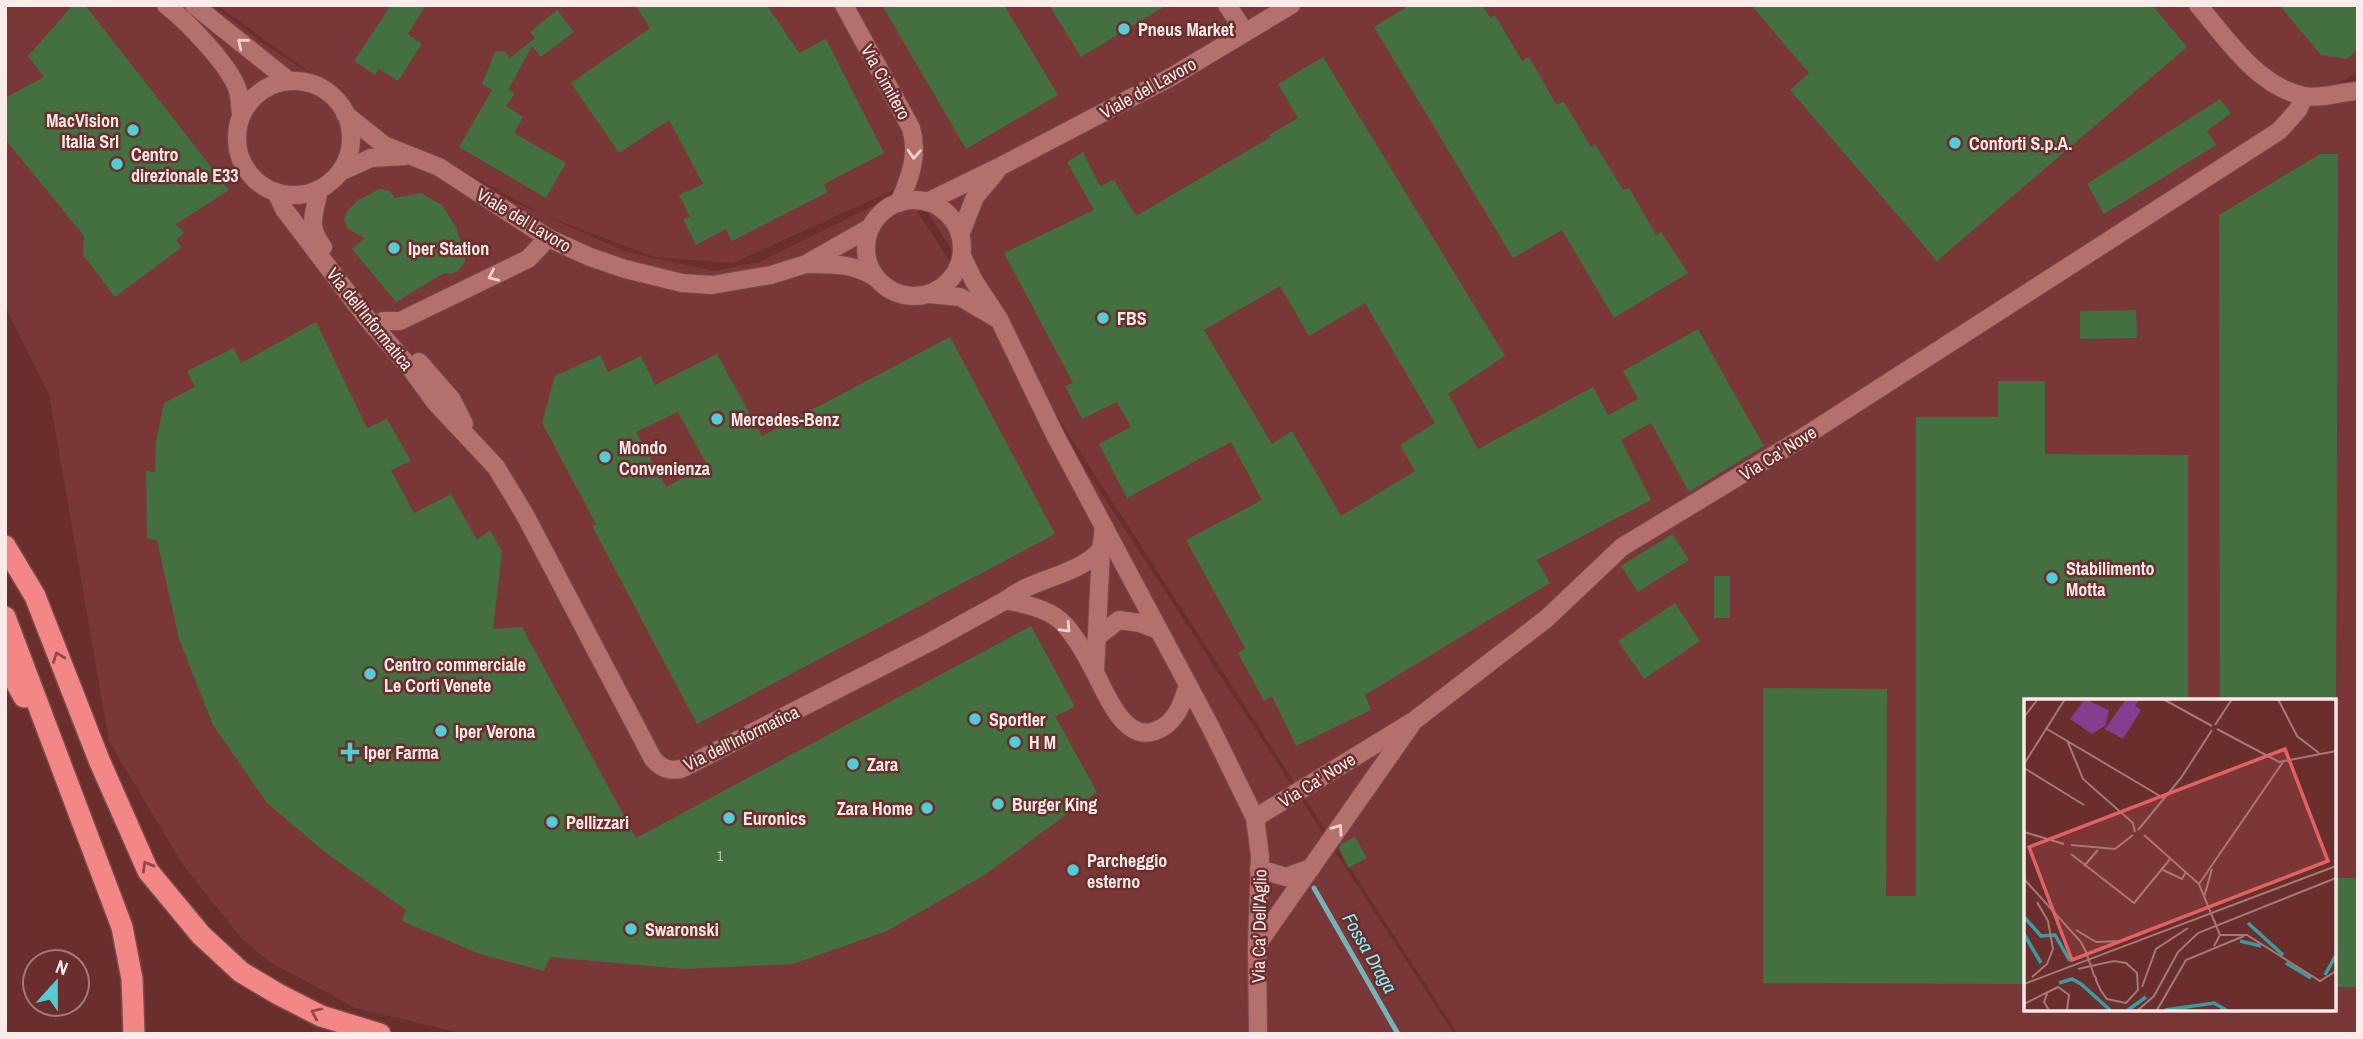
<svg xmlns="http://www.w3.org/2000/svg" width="2363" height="1039" font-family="'Archivo Narrow',sans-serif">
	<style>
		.built { fill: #7a3737; fill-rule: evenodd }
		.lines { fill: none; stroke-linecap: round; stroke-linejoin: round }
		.stream { stroke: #74b3b8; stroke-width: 5 }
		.building { fill: #446f40; fill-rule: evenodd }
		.minor-casing { stroke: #794a4c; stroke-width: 20 }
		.highway-casing { stroke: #794a4c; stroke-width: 24 }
		.minor { stroke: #b4706d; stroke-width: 18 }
		.highway { stroke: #f28785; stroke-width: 21 }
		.oneway { stroke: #ecd2d0 }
		.oneway2 { stroke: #934947 }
		.poi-dot { fill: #52ccd5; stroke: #6a2e2d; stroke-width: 2.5 }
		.labels { text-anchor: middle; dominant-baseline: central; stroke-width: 5; stroke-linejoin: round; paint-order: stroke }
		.number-label { font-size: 14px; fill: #cccbbf }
		.poi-label { font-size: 18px; font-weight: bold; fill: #faeae9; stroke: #6a2e2d; text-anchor: start }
		.street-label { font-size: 18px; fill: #faeae9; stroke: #6a2e2d }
		.water-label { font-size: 19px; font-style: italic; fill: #7df2fc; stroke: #6a2e2d }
		.inset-river { fill: none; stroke: #3a9ba3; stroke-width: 3.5 }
		.inset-road { fill: none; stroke: #a47978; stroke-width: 2 }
		.view { fill: #e16262; fill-opacity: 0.15; stroke: #e16262; stroke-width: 3.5 }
		.inset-edge { fill: none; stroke: #faeae9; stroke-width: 3.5 }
	</style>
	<rect width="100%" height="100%" fill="#6a2e2d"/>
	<path class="built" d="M5,5H212L263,43L327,85L217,5H2358V71L2339,83H2358V1034H1458L1071,438L909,183L733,263L654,257L541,214L627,252L713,271L759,262L904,191L1454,1034H465L356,1008L270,962L243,940L183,865L109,741L49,394L5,306ZM433,154L534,210V211L485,190ZM2025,701H2333V1009H2025Z"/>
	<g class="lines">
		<polyline class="stream" points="1314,888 1398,1034"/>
	</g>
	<g class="building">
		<polygon points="73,5 85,5 229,190 176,224 184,233 176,240 182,247 115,297 83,255 84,236 5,139 5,98 44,77 28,56"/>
		<polygon points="391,5 426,5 408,34 422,44 398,81 379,69 375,75 354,61"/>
		<polygon points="635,5 767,5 799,53 826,39 884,153 824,184 828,192 732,241 726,229 696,245 683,219 690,217 679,195 703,184 669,120 619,153 571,83 650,28"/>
		<polygon points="882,5 1004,5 1058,95 966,149"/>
		<polygon points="1049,5 1167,5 1081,57"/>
		<polygon points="1410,5 1482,5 1490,18 1495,15 1522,61 1529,57 1556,104 1564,102 1591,147 1595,144 1623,190 1629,188 1656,235 1661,232 1688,273 1614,318 1562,230 1513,258 1374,27"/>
		<polygon points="1751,5 2152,5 2187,47 1937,261 1790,90 1809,73"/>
		<polygon points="2279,5 2358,5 2358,49 2347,59 2321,55"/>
		<polygon points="557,10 574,32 541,57 532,46 508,90 515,93 506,106 523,117 514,133 566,163 546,198 459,147 492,90 482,84 495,52 504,51 510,58 535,38 530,32"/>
		<path d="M1323,57L1505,356L1448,394L1478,449L1593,387L1608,415L1638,399L1623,371L1698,329L1764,446L1689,492L1651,423L1621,440L1651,500L1537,560L1550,583L1365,695L1371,710L1296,746L1272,696L1264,701L1238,653L1245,648L1186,540L1262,500L1231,442L1127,498L1099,444L1131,427L1117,402L1082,419L1065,386L1073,383L1004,253L1094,210L1067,162L1083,152L1100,186L1114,180L1136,216L1271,137L1269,135L1298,118L1278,84ZM1280,286L1309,336L1365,303L1435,423L1400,445L1415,471L1341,516L1292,431L1272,444L1204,330Z"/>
		<polygon points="2220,99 2231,113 2207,131 2216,145 2104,214 2087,184"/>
		<polygon points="2320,154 2338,154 2336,701 2220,701 2219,215"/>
		<polygon points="380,189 390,191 395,198 421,193 442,205 456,227 464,252 465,261 458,271 451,274 444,273 396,302 352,249 365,238 348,229 344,219 347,211 358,200"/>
		<polygon points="2136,310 2137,338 2080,339 2080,311"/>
		<polygon points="316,322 367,428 387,419 411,461 391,470 414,513 451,494 477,540 490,530 502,551 493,629 522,627 636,838 1031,626 1075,707 1055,716 1097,792 983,876 887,931 793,964 683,969 550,957 544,971 480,954 402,921 406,910 325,852 267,803 213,725 179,639 157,540 147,539 146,471 155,472 156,442 164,403 195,387 187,371 234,348 241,363"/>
		<path d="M950,337L1055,534L697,724L592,526L596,524L542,423L555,376L600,355L608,372L641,356L655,385L717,354L762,436ZM678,412L707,465L666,487L636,432Z"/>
		<polygon points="1998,381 2045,381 2045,454 2188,455 2188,701 2025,701 2025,984 1763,983 1763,688 1887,689 1886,896 1916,896 1916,417 1998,417"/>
		<polygon points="1672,534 1689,560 1638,592 1621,566"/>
		<rect x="1714" y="576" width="16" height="42"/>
		<polygon points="1675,603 1700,641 1644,679 1618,641"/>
		<polygon points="1355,837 1367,858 1348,868 1339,848 1342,843"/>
		<rect x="2333" y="878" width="25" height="109"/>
	</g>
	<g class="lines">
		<defs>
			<g id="minor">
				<path d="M166,5C187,21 228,64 237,88C240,96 240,107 241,115"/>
				<polyline points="194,5 289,81"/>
				<path d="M844,5L911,128C919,155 910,178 899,203"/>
				<polyline points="1227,5 1245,32"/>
				<path d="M2198,5C2227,39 2258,87 2304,96C2321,99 2340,92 2358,91"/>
				<circle cx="294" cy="138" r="57"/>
				<polyline points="345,114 384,145 439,167 548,238 590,257 625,269 682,283 712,285 771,275 806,264 871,227"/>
				<polyline points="340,172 371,158 405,156"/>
				<path d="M319,189C315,214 306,225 323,247"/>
				<path d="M276,192L284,209L366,317L411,369L435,402L496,467L525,515L653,759C662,769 669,771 681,769L930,642L1006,600C1035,577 1075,577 1101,550L1104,527"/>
				<circle cx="914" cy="248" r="48"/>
				<polyline points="927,202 1001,166 1171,77 1291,5"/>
				<polyline points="960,235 975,197 996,172"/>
				<polyline points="962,256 974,281 999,319 1055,435 1211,728 1255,818 1260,856 1257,945 1258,1034"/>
				<path d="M806,264C832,264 854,263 876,278"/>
				<polyline points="929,294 960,297 996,318"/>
				<polyline points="383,321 400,321 528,259 548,238"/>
				<polyline points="419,362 452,400 464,424"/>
				<path d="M1006,600C1026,605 1049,608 1064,624C1076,637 1085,653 1093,669C1105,690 1123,743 1155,731C1176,724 1182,704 1188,685"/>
				<polyline points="1097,637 1119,620 1140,623 1158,630"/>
				<polyline points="1095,672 1101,550"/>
				<polyline points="1255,818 1415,720 1546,619 1622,547 1802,438 2279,131 2298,110 2304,96"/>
				<polyline points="1259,869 1286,877 1311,868"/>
				<polyline points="1257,945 1411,725"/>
			</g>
			<g id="highway">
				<polyline points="5,546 35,596 99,760 148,871 201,935 241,972 278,994 321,1016 380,1034"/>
				<polyline points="5,617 122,927 132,979 134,1034"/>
				<polyline points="5,662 24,697"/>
			</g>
		</defs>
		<use href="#minor" class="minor-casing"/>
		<use href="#highway" class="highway-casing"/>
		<use href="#minor" class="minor"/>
		<use href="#highway" class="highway"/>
	</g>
	<defs><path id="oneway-chevron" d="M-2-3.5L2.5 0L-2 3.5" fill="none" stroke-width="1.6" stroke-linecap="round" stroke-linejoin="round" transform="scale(1.75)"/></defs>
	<g class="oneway">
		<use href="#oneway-chevron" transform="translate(242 43) rotate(-141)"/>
		<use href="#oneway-chevron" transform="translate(914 154) rotate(93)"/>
		<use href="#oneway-chevron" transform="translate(493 276) rotate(155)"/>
		<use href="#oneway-chevron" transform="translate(1066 628) rotate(47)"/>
		<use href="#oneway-chevron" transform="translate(1338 829) rotate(-55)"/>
	</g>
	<g class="oneway2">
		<use href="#oneway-chevron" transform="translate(58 657) rotate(-111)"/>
		<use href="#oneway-chevron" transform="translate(147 866) rotate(-119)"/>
		<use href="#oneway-chevron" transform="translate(316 1013) rotate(-156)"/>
	</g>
	<g class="poi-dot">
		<circle cx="1124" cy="29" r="7"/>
		<circle cx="133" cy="130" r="7"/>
		<circle cx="1955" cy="143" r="7"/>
		<circle cx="117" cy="164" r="7"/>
		<circle cx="394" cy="248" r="7"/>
		<circle cx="1103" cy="318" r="7"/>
		<circle cx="717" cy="419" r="7"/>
		<circle cx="605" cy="457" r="7"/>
		<circle cx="2052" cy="578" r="7"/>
		<circle cx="370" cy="674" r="7"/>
		<circle cx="975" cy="719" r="7"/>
		<circle cx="441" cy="731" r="7"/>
		<circle cx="1015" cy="742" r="7"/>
		<path d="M346.5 741.5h7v7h7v7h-7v7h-7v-7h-7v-7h7z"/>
		<circle cx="853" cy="764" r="7"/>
		<circle cx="998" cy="804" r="7"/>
		<circle cx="927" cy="808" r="7"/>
		<circle cx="729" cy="818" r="7"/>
		<circle cx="552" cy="822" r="7"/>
		<circle cx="1073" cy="870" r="7"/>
		<circle cx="631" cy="929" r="7"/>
	</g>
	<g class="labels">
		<g class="number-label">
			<text x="720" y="856">1</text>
		</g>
		<g class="poi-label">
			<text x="1138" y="29">Pneus Market</text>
			<text x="119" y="120" text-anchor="end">MacVision<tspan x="119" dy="21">Italia Srl</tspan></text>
			<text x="1969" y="143">Conforti S.p.A.</text>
			<text x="131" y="154">Centro<tspan x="131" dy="21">direzionale E33</tspan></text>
			<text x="408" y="248">Iper Station</text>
			<text x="1117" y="318">FBS</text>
			<text x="731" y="419">Mercedes-Benz</text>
			<text x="619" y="447">Mondo<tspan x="619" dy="21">Convenienza</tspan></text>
			<text x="2066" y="568">Stabilimento<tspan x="2066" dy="21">Motta</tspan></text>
			<text x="384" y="664">Centro commerciale<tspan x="384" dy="21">Le Corti Venete</tspan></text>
			<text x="989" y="719">Sportler</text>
			<text x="455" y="731">Iper Verona</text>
			<text x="1029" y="742">H M</text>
			<text x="364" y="752">Iper Farma</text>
			<text x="867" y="764">Zara</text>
			<text x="1012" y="804">Burger King</text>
			<text x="913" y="808" text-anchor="end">Zara Home</text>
			<text x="743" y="818">Euronics</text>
			<text x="566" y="822">Pellizzari</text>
			<text x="1087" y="860">Parcheggio<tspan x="1087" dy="21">esterno</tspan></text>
			<text x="645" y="929">Swaronski</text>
		</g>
		<g class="street-label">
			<text transform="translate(886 82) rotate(61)">Via Cimitero</text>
			<text transform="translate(1148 88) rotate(-29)">Viale del Lavoro</text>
			<text transform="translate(524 220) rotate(31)">Viale del Lavoro</text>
			<text transform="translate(370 319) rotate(51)">Via dell'Informatica</text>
			<text transform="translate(1778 453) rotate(-32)">Via Ca' Nove</text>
			<text transform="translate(741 738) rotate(-26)">Via dell'Informatica</text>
			<text transform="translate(1317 780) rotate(-32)">Via Ca' Nove</text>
			<text transform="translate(1259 926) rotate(-89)">Via Ca' Dell'Aglio</text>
		</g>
		<g class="water-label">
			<text transform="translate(1370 953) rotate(60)">Fossa Draga</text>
		</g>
	</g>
	<g transform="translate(2024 699)">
		<rect width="312" height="312" fill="#6a2e2d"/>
		<path d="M61,0L85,11L82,26L68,35L46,20ZM102,0H115L111,7L117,11L99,40L81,30Z" fill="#853d8f"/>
		<path class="inset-river" d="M0,218L17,237L31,236L46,262M224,224L259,256M0,235L17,264M216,242L237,247M262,264L287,279M301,276L312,256M35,284L48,280L57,285L86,311M104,311L122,298M141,311L190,304L202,311"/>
		<path class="inset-road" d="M139,0L188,27M254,0L273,37L295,54M0,18L14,0M191,26L208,0M23,30L141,100M193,30L255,63L312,52M43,41L59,80L109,124L111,133M0,65L41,0M0,69L60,106M114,131L157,79L188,31M0,133L40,145M120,136L175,185L196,236L190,247M47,146L91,150L109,136M47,155L110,204L147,159M60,167L74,151M139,171L158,180L162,173M0,180L57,243L62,253L70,276L72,279V281L77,292L83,300L102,304L114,291L113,274L102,264L90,262L76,265L54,270M175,185L259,63M180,198L188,170M52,231L72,243L99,242M196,236H223L296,282L312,272M8,278L23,265L29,250L24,222L13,203M0,285L312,167M118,288L132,250L164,229M24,292L20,303L25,311M0,305L34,288L45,296L43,311M114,311L130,297L154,253L174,234L312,179M133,311L162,261L220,237"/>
		<path class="view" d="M261,50L304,162L48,261L5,148Z"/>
		<rect width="312" height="312" class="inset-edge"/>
	</g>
	<rect width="2363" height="1039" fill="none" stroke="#faeae9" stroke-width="14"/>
	<g transform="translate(56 983) rotate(21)"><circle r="33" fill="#6a2e2d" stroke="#a47978" stroke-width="2"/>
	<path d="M0-5L12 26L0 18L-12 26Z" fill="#52ccd5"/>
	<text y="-10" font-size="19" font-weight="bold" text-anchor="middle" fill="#faeae9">N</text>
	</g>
</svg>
